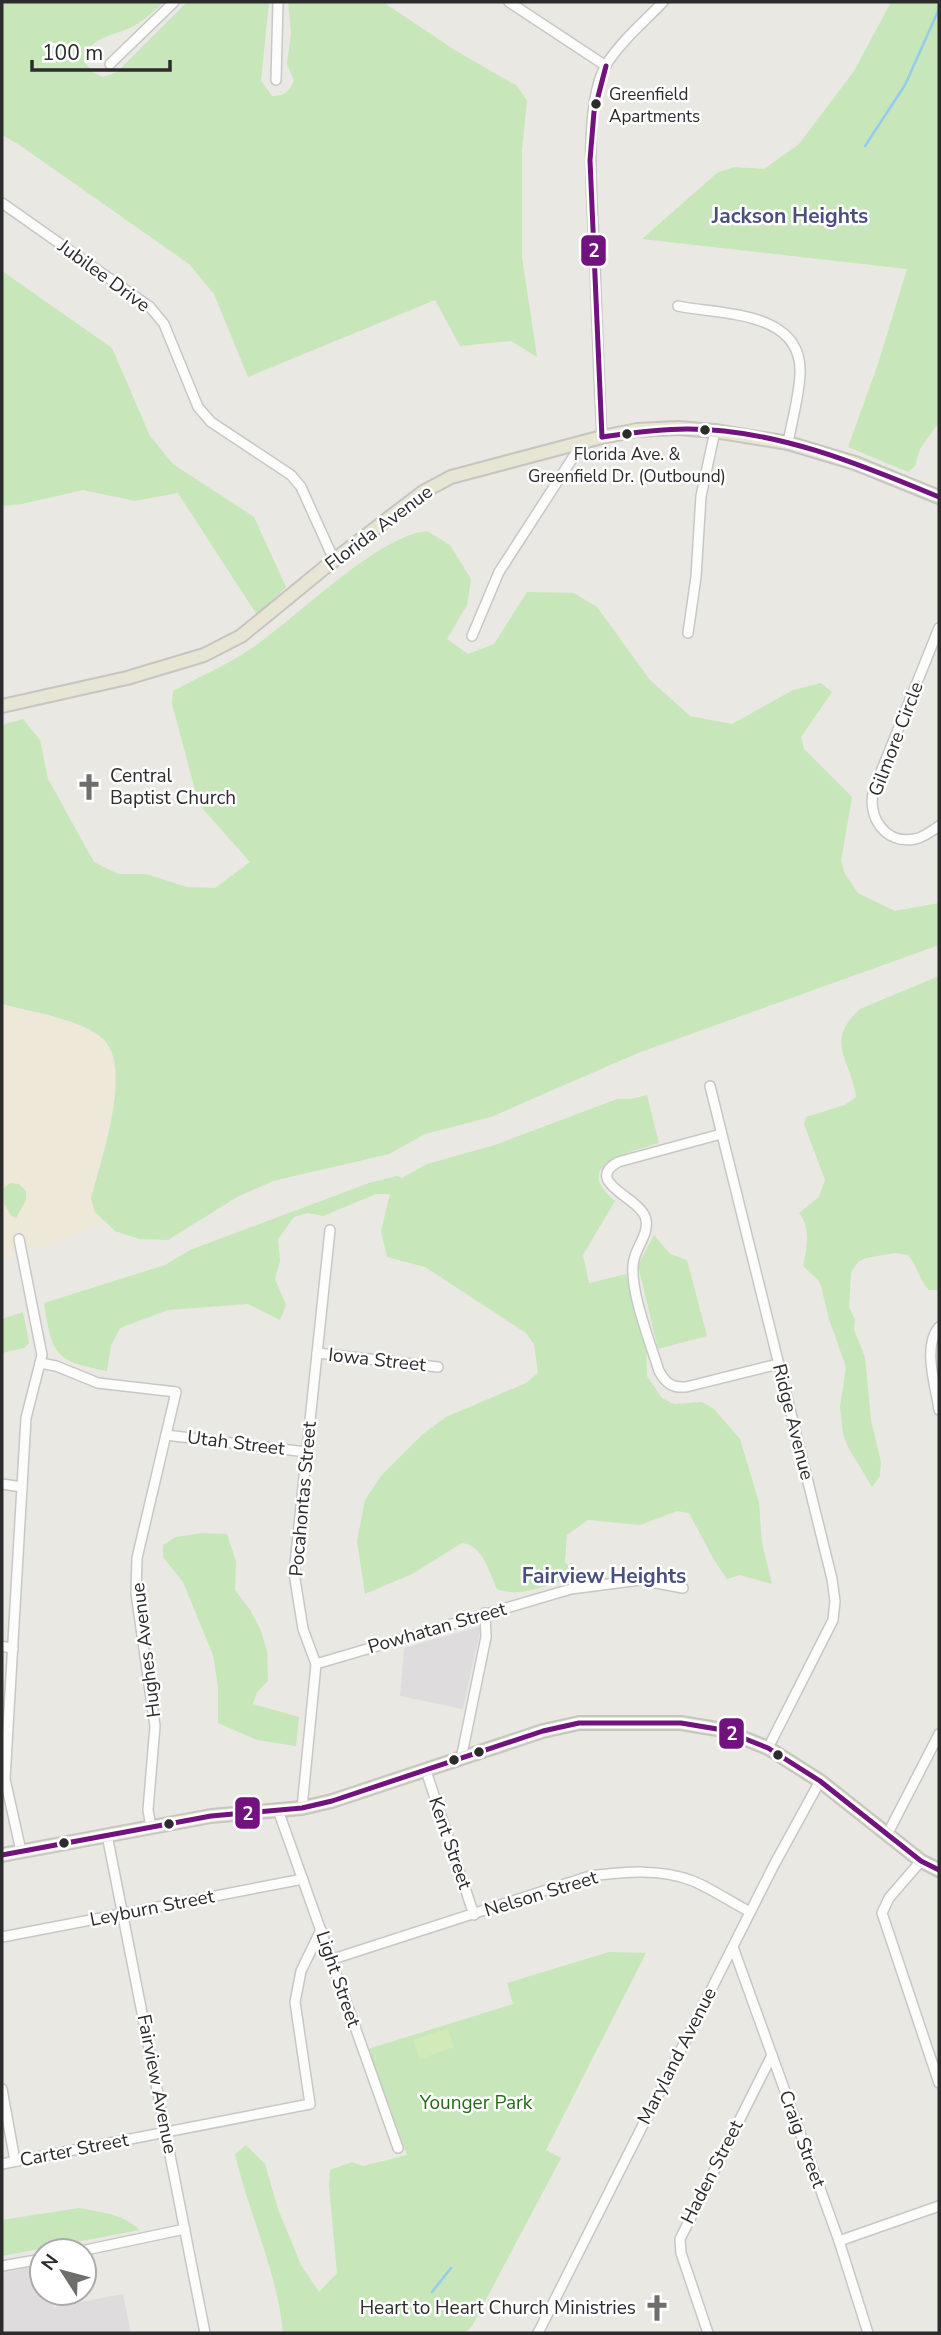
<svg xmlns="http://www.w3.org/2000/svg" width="941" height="2335" font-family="'Nunito Sans',sans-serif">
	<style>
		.industrial { fill: #dfdcdd }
		.education { fill: #ede8d7 }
		.green { fill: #c7e6ba }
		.pitch { fill: #d2eab8 }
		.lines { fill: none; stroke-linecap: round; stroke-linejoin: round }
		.stream { stroke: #95ccec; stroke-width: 2.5 }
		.minor-casing { stroke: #c7c7c7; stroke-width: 12 }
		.major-casing { stroke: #c6c5c2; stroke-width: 16 }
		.minor { stroke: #fcfcfb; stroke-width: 9 }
		.major { stroke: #e7e5d4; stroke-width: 12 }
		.bus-1-casing { stroke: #fff; stroke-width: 10 }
		.bus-1 { stroke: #72127e; stroke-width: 5 }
		.bus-dot { fill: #2c2c2c; stroke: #fff; stroke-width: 2.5 }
		.labels { text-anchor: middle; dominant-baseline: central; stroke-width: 5; stroke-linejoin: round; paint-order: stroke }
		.bus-label { font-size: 17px; fill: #2c2c2c; stroke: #fff; text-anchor: start }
		.street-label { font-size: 19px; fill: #2c2c2c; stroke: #fff }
		.poi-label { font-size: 19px; fill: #2c2c2c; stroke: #fff; text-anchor: start }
		.park-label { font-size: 19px; fill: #226b1a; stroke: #fff }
		.neighbourhood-label { font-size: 21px; font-weight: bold; fill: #4b4f7e; stroke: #fff }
		.line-badge { stroke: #fff; stroke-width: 2.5 }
		.badge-label { font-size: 19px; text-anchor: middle; font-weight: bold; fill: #fff }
	</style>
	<rect width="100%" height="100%" fill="#eae8e2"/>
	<g class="industrial">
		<polygon points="481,1626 463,1709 400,1696 404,1648"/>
		<polygon points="42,2265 42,2293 52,2293 54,2307 123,2294 131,2333 2,2333 2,2273"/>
	</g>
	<polygon class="education" points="2,1004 83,1026 104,1039 116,1064 117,1092 91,1199 95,1212 105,1223 2,1261"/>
	<g class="green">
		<path d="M2,2H164C155,10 145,20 134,26C115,36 87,36 84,62L94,73L103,77L117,72L187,2H269L261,81L272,96C285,96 288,92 294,81L287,64L291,33L288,2H383L453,49L517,86L527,101L522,149V257L537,357L511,341L460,346L435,300L248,377L214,294L189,264L18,144L2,135Z"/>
		<polygon points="891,2 939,2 939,422 920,449 915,466 908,472 848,447 878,364 907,269 642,239 717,173 734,167 764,169 799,144 854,71"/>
		<polygon points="2,271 112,348 150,436 173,464 254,517 286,587 257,615 178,493 135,501 83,490 22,504 2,506"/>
		<path d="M427,531L450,545L471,579L467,605L447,639L468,654L494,644L527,592L574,593L597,607L650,680L690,716L732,724L793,690L821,683L832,692L801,737L804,749L852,797L841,861L845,874L858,893L895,911L939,903V945L638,1053L491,1117L425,1134L389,1154L273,1181L237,1197L168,1240L139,1239L115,1231L95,1212L91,1199C100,1162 134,1068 103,1039C84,1020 28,1011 2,1004V725L23,719L40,740L48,779L94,862L118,874H146L187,887L215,888L250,862L203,809L197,797L172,704L173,691C198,677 226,666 249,650C295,620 376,536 427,531Z"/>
		<path d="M939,976V1294L936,1290H929C919,1280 917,1265 908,1255L894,1253L866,1258L859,1261L851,1272L849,1307L855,1320L854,1330L865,1357L871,1420L881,1462L880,1476L872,1487L848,1447L843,1434L840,1407L846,1367L829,1319L821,1286L818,1280L803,1266C807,1248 811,1228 799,1213L819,1197L825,1180L804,1124L806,1117L845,1105L856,1097C852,1060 823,1043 860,1009Z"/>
		<path d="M647,1095L659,1143C631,1152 569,1164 615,1201L583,1255L589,1283L626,1274L646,1337L647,1376L662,1398L674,1404L702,1402L714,1409L740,1439L759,1503L762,1543L772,1584L740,1575L727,1579L714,1560L689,1513L677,1511L640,1525L588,1520L567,1535L565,1562L577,1575C552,1583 522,1599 497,1589C489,1572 483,1545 462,1543L412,1574L365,1594L357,1541L365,1500L381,1476L423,1434L446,1417L526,1383L538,1373L534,1344L526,1333L425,1267L387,1257L381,1231L390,1194H376L323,1216L308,1213L294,1217L278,1239L280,1261L275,1279L286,1305L280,1320L248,1304L168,1310L120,1328L111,1346L107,1371C55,1361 52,1355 44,1303L165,1265L190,1250L369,1183L397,1176L402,1178L427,1164L495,1145L617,1099H631Z"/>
		<polygon points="10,1183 19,1184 26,1191 26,1200 16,1218 11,1216 4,1203 4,1188"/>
		<polygon points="654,1235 670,1254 687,1260 707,1336 658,1349 638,1265"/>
		<polygon points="23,1312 29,1343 24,1348 2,1353 2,1319"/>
		<polygon points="202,1533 227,1534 236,1561 235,1590 251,1611 261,1631 267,1651 268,1681 257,1692 253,1704 299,1717 296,1746 257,1740 218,1723 218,1687 213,1655 183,1582 163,1557 163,1545 176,1537"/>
		<path d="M609,1952L646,1953L546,2150L561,2158L472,2326L465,2333H283C277,2270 249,2215 235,2154L246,2145L265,2164L278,2209L301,2265L319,2292L337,2273L329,2186L330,2170L352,2162L363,2166L407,2155L368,2049L513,2004L507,1983Z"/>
		<path d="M79,2208C101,2212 123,2214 140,2230L2,2256V2220Z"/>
	</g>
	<polygon class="pitch" points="448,2028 454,2047 420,2059 413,2040"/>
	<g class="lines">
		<g class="stream">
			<polyline points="865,146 905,85 939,9"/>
			<polyline points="432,2292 451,2268"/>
		</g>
		<defs>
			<g id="minor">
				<polyline points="509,2 606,66"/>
				<polyline points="110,64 174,2"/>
				<polyline points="276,80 278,2"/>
				<polyline points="2,203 150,307 164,324 198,407 211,422 291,475 301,487 334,560"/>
				<path d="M678,306C720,315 803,310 800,374C799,397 792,420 788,443"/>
				<path d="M602,437C599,380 597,323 595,266C594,217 581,107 606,65C621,41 644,22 663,2"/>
				<path d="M939,628L874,789C866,816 885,845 915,839C924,837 932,831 939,826"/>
				<polyline points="688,633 696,577 701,496 715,431"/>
				<polyline points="472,636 499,572 583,442"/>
				<polyline points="710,1086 832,1579 835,1601 833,1620 768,1748"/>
				<path d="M721,1134L618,1162C582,1183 643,1198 646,1220C649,1236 633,1250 633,1266C631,1294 650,1342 659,1371C666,1383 671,1388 686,1387L778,1364"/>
				<polyline points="19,1239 42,1355 26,1418 5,1779 21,1851"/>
				<path d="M939,1327C922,1347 936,1387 939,1410"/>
				<polyline points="317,1353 438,1367"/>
				<polyline points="40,1363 56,1366 98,1383 176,1392 137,1558 136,1593 155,1726 148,1810 151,1827"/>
				<polyline points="166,1435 306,1452"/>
				<polyline points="2,1484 22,1487"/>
				<polyline points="2,1646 13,1649"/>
				<polyline points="316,1664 571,1589 640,1580 683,1588"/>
				<polyline points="461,1759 486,1637 485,1613"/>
				<polyline points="426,1771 474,1915"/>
				<polyline points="302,1808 316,1664 303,1629 294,1573 330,1230"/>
				<polyline points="278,1810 398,2148"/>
				<polyline points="888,1833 939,1734"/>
				<polyline points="107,1835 205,2333"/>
				<polyline points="921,1861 889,1898 882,1913 939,2083"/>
				<polyline points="2,1937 303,1879"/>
				<polyline points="733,1947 839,2241 868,2333"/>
				<path d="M330,1960L590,1876C624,1872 660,1868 693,1881C712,1889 731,1902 750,1912"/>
				<polyline points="2,2089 15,2161"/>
				<polyline points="2,2164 310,2104 295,2002 301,1971 321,1930"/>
				<polyline points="839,2241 939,2206"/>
				<polyline points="81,2251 185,2229"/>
				<polyline points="2,2266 42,2259"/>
				<polyline points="538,2333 774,1865 820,1781"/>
				<polyline points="708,2333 681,2253 680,2239 772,2055"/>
			</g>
			<g id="major">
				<polyline points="2,706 127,678 204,655 241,636 334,560 423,492 451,477 602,437 637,430 678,428 715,431 788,443 855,463 939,497"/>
				<polyline points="2,1855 211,1816 302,1808 332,1801 543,1731 579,1723 681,1723 723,1730 768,1748 820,1781 921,1861 939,1870"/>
			</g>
		</defs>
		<use href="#minor" class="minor-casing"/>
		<use href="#major" class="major-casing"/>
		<use href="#minor" class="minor"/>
		<use href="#major" class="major"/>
		<defs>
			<g id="bus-1">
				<polyline points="602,437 590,160 594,112 606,66"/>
				<path d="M602,437C631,433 658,429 687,429C775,429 860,464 939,497"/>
				<polyline points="2,1855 211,1816 302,1808 332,1801 543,1731 579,1723 681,1723 723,1730 768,1748 820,1781 921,1861 939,1870"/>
			</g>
		</defs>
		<use href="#bus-1" class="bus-1-casing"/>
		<use href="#bus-1" class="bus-1"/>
	</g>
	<defs>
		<symbol id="church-bare" viewBox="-9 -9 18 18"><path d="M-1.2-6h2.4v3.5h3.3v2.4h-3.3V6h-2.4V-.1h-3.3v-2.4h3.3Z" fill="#6e6e6c" stroke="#fff" stroke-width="2.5" paint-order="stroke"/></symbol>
	</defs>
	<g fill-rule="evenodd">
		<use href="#church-bare" x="70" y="768" width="38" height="38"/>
		<use href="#church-bare" x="638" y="2289" width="38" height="38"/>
	</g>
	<g class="bus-dot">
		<circle cx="596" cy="104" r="6"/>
		<circle cx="705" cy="430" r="6"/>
		<circle cx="627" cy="434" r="6"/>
		<circle cx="479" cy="1752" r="6"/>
		<circle cx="778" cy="1755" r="6"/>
		<circle cx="454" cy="1760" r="6"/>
		<circle cx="169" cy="1824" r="6"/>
		<circle cx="64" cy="1843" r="6"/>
	</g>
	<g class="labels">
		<g class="bus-label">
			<text x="609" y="94">Greenfield<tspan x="609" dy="22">Apartments</tspan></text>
			<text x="627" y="454" text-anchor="middle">Florida Ave. &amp;<tspan x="627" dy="22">Greenfield Dr. (Outbound)</tspan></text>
		</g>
		<g class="street-label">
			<text transform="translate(104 276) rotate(36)">Jubilee Drive</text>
			<text transform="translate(379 528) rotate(-37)">Florida Avenue</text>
			<text transform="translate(896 739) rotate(-69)">Gilmore Circle</text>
			<text transform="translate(377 1360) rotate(6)">Iowa Street</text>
			<text transform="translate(793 1422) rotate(76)">Ridge Avenue</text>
			<text transform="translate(236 1443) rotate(7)">Utah Street</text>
			<text transform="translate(303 1499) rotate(-85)">Pocahontas Street</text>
			<text transform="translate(437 1628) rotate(-16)">Powhatan Street</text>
			<text transform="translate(146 1650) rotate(-97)">Hughes Avenue</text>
			<text transform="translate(450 1843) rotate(71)">Kent Street</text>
			<text transform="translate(541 1894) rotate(-17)">Nelson Street</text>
			<text transform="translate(152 1908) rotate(-11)">Leyburn Street</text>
			<text transform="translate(338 1979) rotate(71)">Light Street</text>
			<text transform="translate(677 2056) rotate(-63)">Maryland Avenue</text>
			<text transform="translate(157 2084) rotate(79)">Fairview Avenue</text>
			<text transform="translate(802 2139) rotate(70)">Craig Street</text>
			<text transform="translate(74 2150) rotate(-11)">Carter Street</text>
			<text transform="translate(712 2172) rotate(-63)">Haden Street</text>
		</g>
		<g class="poi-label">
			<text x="110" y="776">Central<tspan x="110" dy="22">Baptist Church</tspan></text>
			<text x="636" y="2308" text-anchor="end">Heart to Heart Church Ministries</text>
		</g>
		<g class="park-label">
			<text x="476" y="2103">Younger Park</text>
		</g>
		<g class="neighbourhood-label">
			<text x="790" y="216">Jackson Heights</text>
			<text x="604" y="1576">Fairview Heights</text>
		</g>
	</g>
	<g class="line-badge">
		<rect x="580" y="234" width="27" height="33" rx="7" fill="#72127e"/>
		<rect x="718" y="1717" width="27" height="33" rx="7" fill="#72127e"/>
		<rect x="234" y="1796" width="27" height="34" rx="7" fill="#72127e"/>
	</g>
	<g class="badge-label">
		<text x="594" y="257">2</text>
		<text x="732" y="1740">2</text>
		<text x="248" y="1820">2</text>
	</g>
	<rect width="941" height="2335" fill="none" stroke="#2c2c2c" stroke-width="7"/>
	<g transform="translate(63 2272) rotate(306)"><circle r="33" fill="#ffffff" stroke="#ababab" stroke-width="2"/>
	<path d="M0-5L12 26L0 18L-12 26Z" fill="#6e6e6c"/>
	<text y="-10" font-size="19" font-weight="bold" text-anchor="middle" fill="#2c2c2c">N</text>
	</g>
	<path d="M32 60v10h138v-10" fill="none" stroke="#2c2c2c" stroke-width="3.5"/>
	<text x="42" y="60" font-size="21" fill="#2c2c2c" stroke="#ffffff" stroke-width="5" paint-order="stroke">100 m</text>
</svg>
